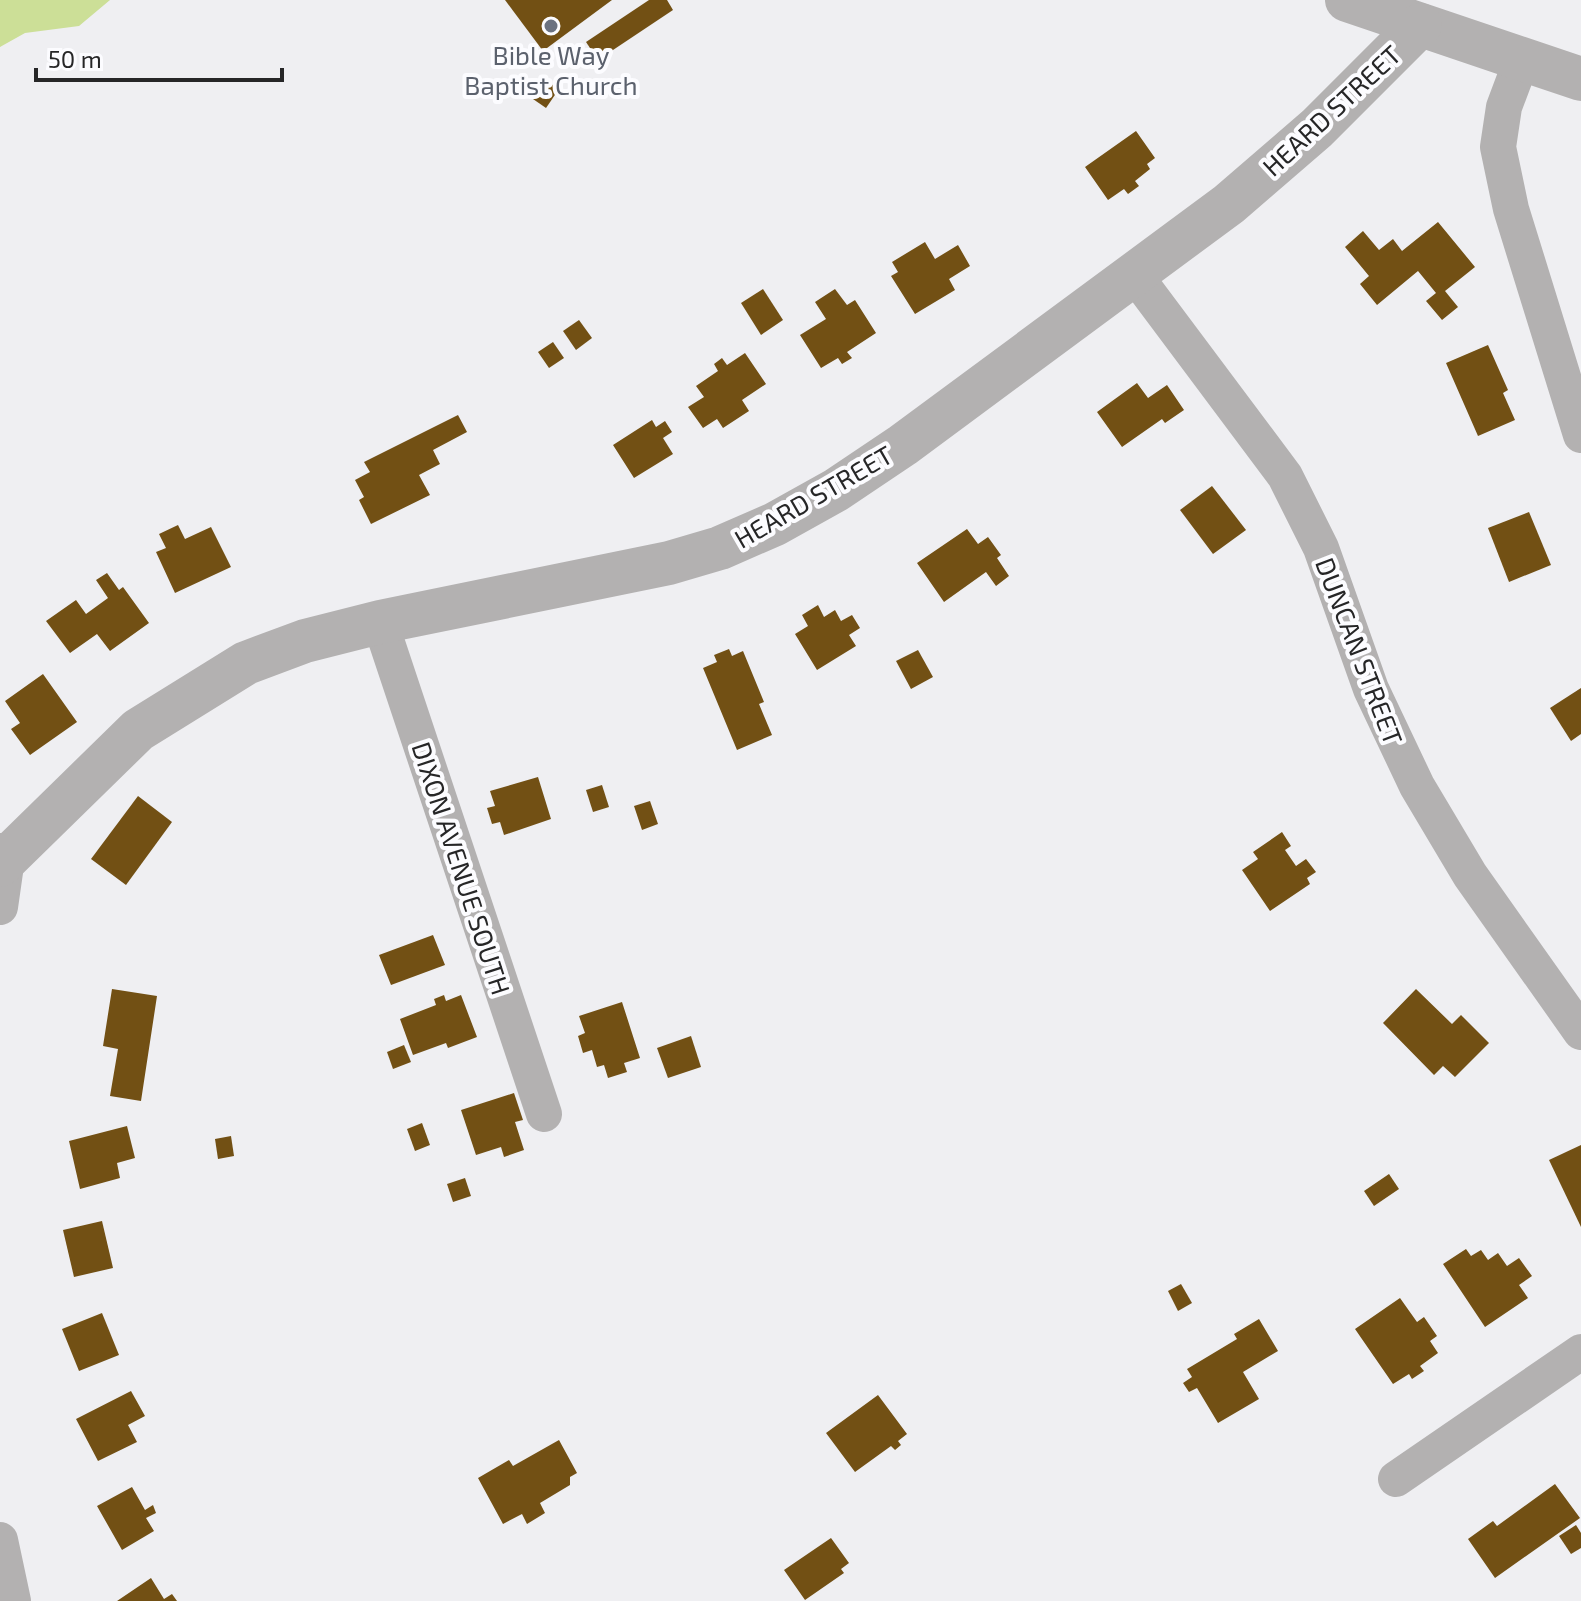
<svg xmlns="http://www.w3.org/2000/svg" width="1581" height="1601" font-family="'Exo 2',sans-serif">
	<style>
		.green { fill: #ccdf97 }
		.building { fill: #725014 }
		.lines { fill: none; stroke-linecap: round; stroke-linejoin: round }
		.minor { stroke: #b3b1b1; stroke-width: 36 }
		.tertiary { stroke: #b3b1b1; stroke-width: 44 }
		.worship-dot { fill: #6b7280; stroke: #fcfcff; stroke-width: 3 }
		.labels { text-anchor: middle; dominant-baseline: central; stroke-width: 8; stroke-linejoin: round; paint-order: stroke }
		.worship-label { font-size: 26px; fill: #5b616d; stroke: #fcfcff }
		.street-label { font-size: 26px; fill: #262627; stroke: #fcfcff }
	</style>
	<rect width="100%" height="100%" fill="#efeff2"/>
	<polygon class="green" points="0,0 110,0 79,26 25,33 0,47"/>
	<g class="building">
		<polygon points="505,0 612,0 543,51"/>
		<polygon points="649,0 667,0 673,10 598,60 586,42"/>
		<polygon points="545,80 559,89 546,108 533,99"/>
		<polygon points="1136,131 1155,158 1147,164 1150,169 1135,181 1139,186 1128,194 1124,189 1108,200 1085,167"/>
		<polygon points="1438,222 1475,267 1445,291 1458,307 1442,320 1426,301 1436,293 1418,271 1377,305 1360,284 1369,276 1345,247 1363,231 1379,250 1393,239 1402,251"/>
		<polygon points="925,242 935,259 958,245 970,266 949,279 955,290 915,314 891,276 898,272 892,262"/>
		<polygon points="763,289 783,320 761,335 741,303"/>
		<polygon points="835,289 847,305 855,300 876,333 847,352 852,358 842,364 838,358 821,368 800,335 826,319 815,302"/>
		<polygon points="579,320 592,338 576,350 563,331"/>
		<polygon points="553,342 564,358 549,368 538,352"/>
		<polygon points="1488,345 1508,390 1503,393 1515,420 1478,436 1446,363"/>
		<polygon points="745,353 766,384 742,400 749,411 723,428 717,419 703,428 688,407 704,397 696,386 718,371 714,364 722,358 727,365"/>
		<polygon points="1137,383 1148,398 1167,385 1184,410 1165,423 1162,419 1122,447 1097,412"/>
		<polygon points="458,415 467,432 433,450 440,464 419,475 430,495 371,524 359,500 364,497 355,480 370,472 364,462"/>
		<polygon points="652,420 656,427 665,421 672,432 663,438 673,454 634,478 613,445"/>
		<polygon points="1212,486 1246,530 1213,554 1180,510"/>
		<polygon points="1529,512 1551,565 1509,582 1488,528"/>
		<polygon points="178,525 185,539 211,527 231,567 175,593 156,552 166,548 159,534"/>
		<polygon points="967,529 978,544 988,537 1001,555 997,558 1009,576 996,586 986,572 944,602 917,563"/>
		<polygon points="107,573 119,590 123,587 149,623 110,651 97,634 70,653 46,621 76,600 86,614 108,598 96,580"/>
		<polygon points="818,605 824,617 835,610 841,621 852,615 860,628 849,635 856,646 817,670 795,634 808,626 802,615"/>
		<polygon points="729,649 732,656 743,651 764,702 759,704 772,735 737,750 703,668 717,662 714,655"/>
		<polygon points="918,650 933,677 911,689 896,661"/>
		<polygon points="43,674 77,722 30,755 11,729 20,723 5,701"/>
		<polygon points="1581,688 1581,734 1571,741 1550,708"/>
		<polygon points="538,777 551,819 504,835 500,822 492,824 487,808 495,806 490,791"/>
		<polygon points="602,785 609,807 593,812 586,790"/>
		<polygon points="138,796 172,822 126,885 91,859"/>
		<polygon points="650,801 658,824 642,830 634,806"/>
		<polygon points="1282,832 1291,846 1285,850 1296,866 1306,859 1316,872 1307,878 1310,884 1270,911 1242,870 1258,859 1253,852"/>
		<polygon points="433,935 445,965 391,985 379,955"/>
		<polygon points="112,989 157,996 141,1101 110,1096 118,1049 103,1046"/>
		<polygon points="1416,989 1452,1024 1461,1015 1489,1043 1455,1077 1443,1066 1434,1075 1383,1023"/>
		<polygon points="444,995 446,1001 461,995 477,1037 448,1048 446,1043 413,1055 400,1019 436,1005 434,999"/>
		<polygon points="622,1002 640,1058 624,1063 627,1072 608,1078 604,1065 597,1067 592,1050 583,1053 578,1036 585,1033 579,1016"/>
		<polygon points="691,1036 701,1067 668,1078 657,1048"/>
		<polygon points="404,1045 411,1062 393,1069 387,1052"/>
		<polygon points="514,1093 523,1120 515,1122 524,1150 504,1157 501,1147 476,1155 461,1110"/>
		<polygon points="422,1123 430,1145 415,1151 407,1129"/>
		<polygon points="127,1126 135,1158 117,1163 120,1178 80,1189 69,1141"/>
		<polygon points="231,1136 234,1156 218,1159 215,1139"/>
		<polygon points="1581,1145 1581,1227 1549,1160"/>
		<polygon points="1389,1174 1399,1189 1374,1206 1364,1191"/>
		<polygon points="465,1178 471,1196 453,1202 447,1184"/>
		<polygon points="102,1221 113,1268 74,1277 63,1230"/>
		<polygon points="1466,1249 1471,1256 1481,1250 1488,1260 1498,1253 1507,1266 1519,1258 1532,1276 1519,1285 1528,1298 1485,1327 1443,1264"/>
		<polygon points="1181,1284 1192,1303 1178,1311 1168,1291"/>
		<polygon points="1400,1298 1417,1322 1424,1317 1437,1336 1430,1341 1438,1353 1420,1366 1424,1371 1412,1379 1409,1374 1393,1384 1355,1329"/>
		<polygon points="102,1313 119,1355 79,1371 62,1329"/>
		<polygon points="1259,1319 1278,1351 1243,1372 1259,1399 1218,1423 1197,1388 1189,1392 1183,1383 1192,1377 1187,1369 1237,1339 1234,1334"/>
		<polygon points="131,1391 145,1416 128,1425 137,1442 98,1461 76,1419"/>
		<polygon points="878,1395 907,1434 898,1441 901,1445 895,1450 891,1446 855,1472 826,1433"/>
		<polygon points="559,1440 577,1473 570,1477 570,1485 540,1503 545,1513 527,1524 522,1514 503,1524 478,1478 509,1460 513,1466"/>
		<polygon points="1555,1484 1580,1518 1495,1578 1468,1539 1493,1521 1497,1526"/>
		<polygon points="132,1487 145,1510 153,1505 156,1513 146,1518 154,1531 122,1550 97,1506"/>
		<polygon points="1576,1525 1581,1533 1581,1548 1571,1554 1559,1536"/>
		<polygon points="831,1538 849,1563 841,1569 844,1573 805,1600 784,1570"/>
		<polygon points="151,1578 164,1599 172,1594 177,1601 117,1601"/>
	</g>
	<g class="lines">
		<g class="minor">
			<polyline points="1522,59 1504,107 1498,147 1511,209 1581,435"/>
			<polyline points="1134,274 1285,476 1321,548 1371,689 1417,786 1470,875 1581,1032"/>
			<polyline points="380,622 544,1114"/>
			<polyline points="0,851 7,858 0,907"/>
			<polyline points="1396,1479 1581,1352"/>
			<polyline points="0,1540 13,1601"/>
		</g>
		<g class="tertiary">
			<polyline points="1347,0 1581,79"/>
			<polyline points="0,865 138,730 246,663 305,641 380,622 669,563 720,548 775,524 836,490 903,445 1229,204 1317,128 1420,25"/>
		</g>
	</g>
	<circle class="worship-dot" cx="551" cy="26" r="8"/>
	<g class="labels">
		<g class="worship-label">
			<text x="551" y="54">Bible Way<tspan x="551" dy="30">Baptist Church</tspan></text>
		</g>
		<g class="street-label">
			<text transform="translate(1331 110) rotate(-43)">HEARD STREET</text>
			<text transform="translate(813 496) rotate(-30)">HEARD STREET</text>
			<text transform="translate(1360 651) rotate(69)">DUNCAN STREET</text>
			<text transform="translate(462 868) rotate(72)">DIXON AVENUE SOUTH</text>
		</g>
	</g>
	<path d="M36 68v12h246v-12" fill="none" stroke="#262627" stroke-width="4"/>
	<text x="48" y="68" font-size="24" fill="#262627" stroke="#fcfcff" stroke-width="6" paint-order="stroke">50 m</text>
</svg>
